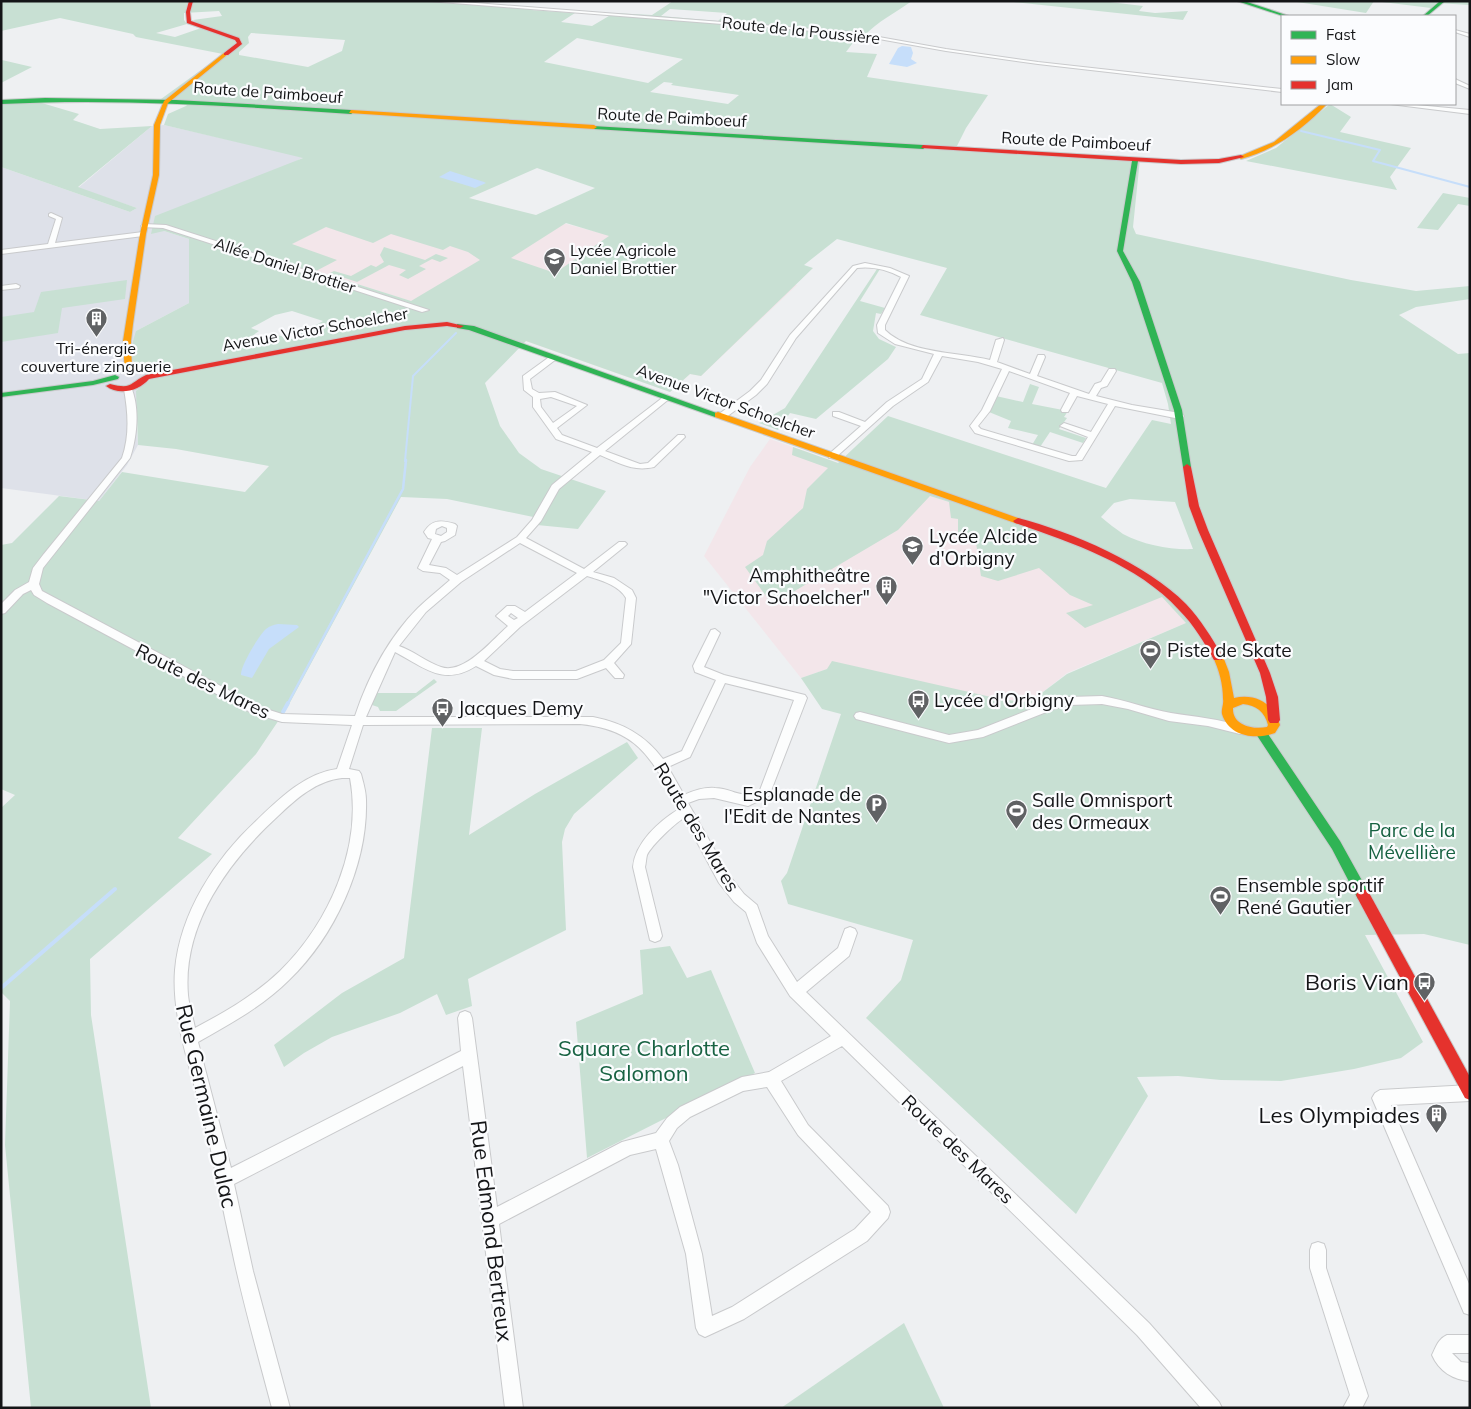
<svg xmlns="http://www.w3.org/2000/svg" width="1471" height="1409" font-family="Mulish,sans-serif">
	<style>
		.built { fill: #dee1e9 }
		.education { fill: #f3e6ea }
		.green { fill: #c8e0d3; fill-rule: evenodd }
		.water { fill: #c6defa }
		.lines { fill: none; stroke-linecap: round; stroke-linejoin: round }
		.stream-far2 { stroke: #c6defa; stroke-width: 2 }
		.stream-far1 { stroke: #c6defa; stroke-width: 2.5 }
		.stream { stroke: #c6defa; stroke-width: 4 }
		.street-casing { stroke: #c9cacc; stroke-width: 2 }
		.fast-casing { stroke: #c9cacc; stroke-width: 2 }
		.slow-casing { stroke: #c9cacc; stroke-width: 2 }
		.jam-casing { stroke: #c9cacc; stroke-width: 2 }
		.street { fill: #fcfdfd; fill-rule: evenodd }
		.fast { fill: #30b455; fill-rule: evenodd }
		.slow { fill: #ff9f0a; fill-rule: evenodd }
		.jam { fill: #e5322d; fill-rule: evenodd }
		.labels { text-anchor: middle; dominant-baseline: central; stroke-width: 4.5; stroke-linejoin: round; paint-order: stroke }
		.far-street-label { font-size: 16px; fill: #141517; stroke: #fbfcfe }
		.far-poi-label { font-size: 16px; fill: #141517; stroke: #fbfcfe; text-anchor: start }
		.poi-label { font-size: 19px; fill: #141517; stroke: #fbfcfe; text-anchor: start }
		.street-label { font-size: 19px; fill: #141517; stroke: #fbfcfe }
		.park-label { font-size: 19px; fill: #176242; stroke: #fbfcfe }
		.near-poi-label { font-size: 22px; fill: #141517; stroke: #fbfcfe; text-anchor: end }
		.near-park-label { font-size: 22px; fill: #176242; stroke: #fbfcfe }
		.near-street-label { font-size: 22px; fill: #141517; stroke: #fbfcfe }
	</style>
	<rect width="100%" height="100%" fill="#eef0f2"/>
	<polygon class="built" points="164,125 304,157 164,231 189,239 189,303 136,331 136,367 148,370 150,380 136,414 138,445 127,465 99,501 1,488 1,167 130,212 137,208 78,188 152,126"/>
	<g class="education">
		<polygon points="389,177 797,285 701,376 690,374 670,392 435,309 248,249"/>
		<polygon points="770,439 1039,534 1163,597 1186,623 1067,673 1039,695 1023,702 1000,699 827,669 801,678 704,556 750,467"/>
	</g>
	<g class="green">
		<path d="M1,1H448L535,7L531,10L575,13L561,22L592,26L614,13L652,15L673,1H912C895,13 878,21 864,36H858L846,52L877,54L867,77L988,95L966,128L957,146L1140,159L1133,227L1136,234L1351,280L1416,291L1470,286V299L1416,307L1399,315L1458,354L1470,353V945L1424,934L1365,935L1423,1042L1401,1058L1354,1069L1281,1081L1221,1080L1178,1076L1137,1077L1148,1096L1076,1214L866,1018L901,980L913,940L788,904L781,881L787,873L841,714L822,709L801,678L827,669L832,661L1000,699L1024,702L1039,695L1067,674L1186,623L1162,597L1085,628L1066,613L1093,605L1070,595L1039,568L998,581L981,576L975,536L958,535V519L951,518L949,502L930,496L898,530L793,592L769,600L745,567L763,555L767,541L803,508L807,489L828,468L792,455L793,447L838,463L888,416L1106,488L1152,420L1171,424L1168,404L1162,383L920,315L947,268L837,239L804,265L813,268L701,376L690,374L670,392L526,341L485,383L500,426L519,453L541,469L606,491L578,529L537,525L543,519L447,499L401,497L287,708L256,754L178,838L212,854L90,959L91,1015L151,1408H31L5,1145L10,1001L1,992V808L15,795L1,789V545L12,543L59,496L99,501L122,472L245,492L269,466L176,449L138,445L136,391L150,380L148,370L136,367C129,355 132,344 136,331L189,303V239L164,231L151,234L155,216L303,158L164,125L168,114L186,106L191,101L161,99L223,54L136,37L133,34L60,18L1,31ZM670,9L727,13L718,21L661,16ZM219,11L222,16L193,20L204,27L175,37L156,33L187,24L184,20V13ZM251,33L345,40L342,51L308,67L239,55V52L249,43L248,37ZM577,38L683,59L648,83L544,62ZM664,82L673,83L671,85L739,95L728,104L650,92ZM537,168L595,188L536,215L469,198ZM566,223L609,236L555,273L511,258ZM326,227L373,243L391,234L443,250L450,246L468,252L480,260L411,301L316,271L337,260L292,244ZM292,311L323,321L292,339L277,335L267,341L231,351L259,331L251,328L275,315ZM1130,499L1175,502L1193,549C1171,550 1143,545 1123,534C1116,529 1108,523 1101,517L1114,503Z"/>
		<polygon points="1005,1 1101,1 1143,6 1139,11 1155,13 1188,11 1183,20"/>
		<polygon points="1291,1 1470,1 1470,5 1436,3 1431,8 1374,1 1366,13"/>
		<polygon points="1,60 2,60 32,67 1,83"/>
		<polygon points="35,101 79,114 73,120 100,129 152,126 78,187 137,208 130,212 1,167 1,104"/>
		<polygon points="1330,104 1351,117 1340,132 1411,148 1390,177 1397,190 1246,161 1276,148"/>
		<polygon points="1443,193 1470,198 1470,206 1458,204 1438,230 1417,228"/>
		<polygon points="384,247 425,260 436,254 448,258 440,262 432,259 419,266 426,269 408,279 399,275 406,270 389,265 357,282 330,273 334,271 351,276 371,265 376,267 384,262 380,255"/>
		<polygon points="877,269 880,269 860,301 885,308 881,314 876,313 873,331 879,339 896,347 888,359 816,419 790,413 778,430 759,423 785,408"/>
		<polygon points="127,280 125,299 62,308 58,333 1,342 1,317 34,312 41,292"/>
		<polygon points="1030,384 1039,387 1032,404 1068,411 1064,417 1067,418 1059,429 1086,438 1083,443 1050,432 1040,447 1032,445 1038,435 1008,428 1011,421 989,412 996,396 1023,402"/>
		<polygon points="434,679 437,682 396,711 380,711 378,707 372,705 376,693 416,693"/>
		<polygon points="432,728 482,728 469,835 535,794 627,742 638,758 574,814 565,829 562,842 566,930 468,979 472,1006 446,1015 437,994 400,1013 332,1037 304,1053 284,1067 274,1045 342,993 404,958"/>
		<polygon points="670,946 687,978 711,970 755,1073 587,1158 576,1022 643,994 640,950"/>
		<polygon points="904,1323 944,1408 781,1408"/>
	</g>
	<g class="water">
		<polygon points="902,46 911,47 913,53 911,59 917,63 907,67 889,64 898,48"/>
		<polygon points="450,171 484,182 486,183 475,188 439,177"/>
		<path d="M278,624L297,625L299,627L269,649L252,678L241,675C240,667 259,635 266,629C270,626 273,625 278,624Z"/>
	</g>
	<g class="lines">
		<g class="stream-far2">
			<polyline points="1301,131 1380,150 1373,161 1470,187"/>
			<polyline points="405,461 413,376 456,333"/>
		</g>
		<polyline class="stream-far1" points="287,705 403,489 406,460"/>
		<g class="stream">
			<polyline points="283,712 288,703"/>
			<polyline points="1,988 115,889"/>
		</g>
		<defs>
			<g id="street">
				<polygon points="428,1 450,1 851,32 946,49 1038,62 1282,89 1282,92 1038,64 946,51 851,34"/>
				<polygon points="1455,30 1470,34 1470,37 1455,32"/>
				<polygon points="1455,79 1470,86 1470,89 1455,83"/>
				<polygon points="1390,104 1406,104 1470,110 1470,114"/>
				<polygon points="51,213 62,218 55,243 143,232 146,234 143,236 1,254 1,250 48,244 56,219 49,216 49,214"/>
				<polygon points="144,224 166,225 429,310 422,312 163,228 142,227 141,226"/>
				<path d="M865,263L890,268L909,276L885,325V330C909,354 958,352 990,360L996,340L1003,338L1004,340L997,362L1030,374L1038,355H1044L1045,357L1037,376L1089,394L1095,384L1101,382L1109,369H1115L1116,371L1107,386L1101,388L1096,396L1132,405L1180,413L1184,416L1180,419L1115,406L1082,460L1069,461L975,433L970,426L982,410L1002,369L978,362L942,356L928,382L893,406L835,458H829V454L861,426L833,416V412H839L865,422L887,402L922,379L934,354L895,344L878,333L877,325L901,277C888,270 872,266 857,268L796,338L767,384L756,395L725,418H719V414L750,391L761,380L790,335L853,266ZM1009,371L1070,393L1061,410L1062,412H1068L1077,396L1108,404L1091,432L1064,423L1060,426L1088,437L1076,456H1072L981,429L978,426L990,411Z"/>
				<polygon points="16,284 20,286 19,288 1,290 1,286"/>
				<path d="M552,355L559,357L530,379L532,389L539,393L555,392L587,405L557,428L562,435L597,448L666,395L670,397L669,399L605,451L640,464L648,463L678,435H684L685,437L654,467C633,472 619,463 600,455L559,489L541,521L526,538L584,569L619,542H625L627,544L625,546L593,572L614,578L632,590L636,598L631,644L614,663L624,675L623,678H615L606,668L577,679H513L494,675L476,666C443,687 424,667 395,652L366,717H593C623,723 645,735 663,759L682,751L716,680L695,672L693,666L711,630L715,629L720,633L704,667L724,675L805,695L807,698L769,796L748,806L714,798L699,799L688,803L729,875L744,894L757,905L768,936L797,982L838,948L845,929L850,927L855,929L857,933L849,956L806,992L1149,1323L1219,1402L1222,1408H1201L1137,1335L842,1046L781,1081L808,1125L888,1206L890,1212L888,1218L867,1241L744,1319L705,1337L699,1334L696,1328L686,1254L656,1149L630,1155L499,1224L523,1408H505L463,1066L234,1184L253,1271L290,1408H272C258,1355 243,1303 232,1250C223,1211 216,1171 207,1132C195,1082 171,1021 175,970C180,913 215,859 256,821C279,799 305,773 337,769L352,725L282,722L252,713L47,603L34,595L31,590L23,594L5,613L1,614V604L15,590L29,582L33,568L43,555L122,458C130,435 128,412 124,389L131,387C140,408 137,437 130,458L43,568L39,584L42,591L260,707L282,714L355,716C368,677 389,637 418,608C428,598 440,589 450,580L440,573L423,571L418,568L432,539L428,538L424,532C432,519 442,520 455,524L457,526L455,535L445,541L441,542L429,565L446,568L457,575L517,537L532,520L552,485L592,452L556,439L533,407V397L524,390L523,376ZM551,397L577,406L553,423L541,407L540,399ZM442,526L447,528V532L441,536L435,534L436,529ZM520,543L577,573L525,612L515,606H507L496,616L508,626C492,640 464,675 441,667C426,662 414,651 399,646L426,612L461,582ZM587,576C600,580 619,585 626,598L621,643L604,660L576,671H513L500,669L484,661L520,627ZM511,613L518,618L514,620L508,616ZM725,683L794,700L760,790C738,800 736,789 715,788C704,787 693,791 684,795L668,767L690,757ZM580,724C641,730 653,762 679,809C659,821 635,843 633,867L650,940L655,942L660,940L662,936L645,867C646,863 646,859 647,855C652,845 674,824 684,818L719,883L734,902L746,912L757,943L790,996L831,1036L769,1072L742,1077L680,1107L667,1118L656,1133L622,1142L497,1207L472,1018L470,1013L465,1011L460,1013L458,1018L461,1051L231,1168L198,1042C230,1024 263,1006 289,980C335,936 368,864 366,800C366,791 363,782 361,774L359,771L349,769L363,725ZM342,778H350C363,847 329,923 280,971C255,995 225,1012 195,1028C193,1017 189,1006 188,995C182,924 229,861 278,816C297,798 316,781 342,778ZM767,1087L798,1135L871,1212L855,1229L732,1307L712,1316L702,1254L678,1165L669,1141L677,1128L690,1117L743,1091Z"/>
				<path d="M1102,696C1125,700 1148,709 1171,713C1196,717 1220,719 1244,727L1246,730L1244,733L1240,734L1208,726L1169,721L1128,709L1102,704L1069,705L1054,709L983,737L949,743L860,720L856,719L854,716L856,713L860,712L949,735L978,730L1052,701L1069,697Z"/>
				<polygon points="1470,1085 1470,1101 1391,1105 1470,1286 1470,1315 1464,1313 1372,1098 1375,1093 1380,1090"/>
				<polygon points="1318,1242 1324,1244 1326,1250 1326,1268 1368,1396 1362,1408 1343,1408 1350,1395 1310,1268 1310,1250 1312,1244"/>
				<path d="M1447,1335H1470V1353H1452L1461,1362L1470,1363V1381C1453,1380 1439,1371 1432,1355C1436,1347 1438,1339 1447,1335Z"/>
			</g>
			<g id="fast">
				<polygon points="1237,1 1244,1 1289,16 1283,16"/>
				<polygon points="1440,1 1445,1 1427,16 1423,16"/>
				<path d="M45,98L176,100L351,110L354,112L351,114C234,106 118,98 1,104V100Z"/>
				<polygon points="592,126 923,145 926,147 923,149 594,129"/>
				<polygon points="1135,159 1138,161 1123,251 1140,282 1182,410 1191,467 1187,470 1183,467 1174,410 1132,282 1117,251 1132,161"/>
				<polygon points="457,324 474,326 722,415 721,417 715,417 469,330 457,328"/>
				<polygon points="115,375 119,377 118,379 93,385 1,397 1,393 93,381"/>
				<polygon points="1262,730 1266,731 1340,841 1370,895 1368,899 1363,901 1358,899 1332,849 1258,737 1256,734 1258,731"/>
			</g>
			<g id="slow">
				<polygon points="224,53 228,54 168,103 160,125 159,175 146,234 133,324 131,341 132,372 125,374 123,341 140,234 153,175 154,125 164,101"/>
				<path d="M1321,104H1327C1303,129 1275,150 1241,159L1238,157L1274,142Z"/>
				<polygon points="351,110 594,125 597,127 594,129 349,113"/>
				<polygon points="718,412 1021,519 1023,521 1018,524 1015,523 715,417 715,413"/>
				<path d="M1218,653L1222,654L1229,672L1234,698C1256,693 1274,704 1280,725L1275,733C1256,740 1229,737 1222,714C1221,709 1224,704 1223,699C1223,684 1219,670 1213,657ZM1243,704C1256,705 1265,712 1268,725L1267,727C1253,730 1232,725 1233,708Z"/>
			</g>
			<g id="jam">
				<polygon points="189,1 193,1 190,12 191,21 239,38 242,44 228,55 224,55 224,53 237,43 235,40 187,23 186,12"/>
				<polygon points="923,145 1181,160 1219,159 1241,155 1244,157 1219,163 1181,164 921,148"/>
				<path d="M447,322L464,326L460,328L447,326L405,330L149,379C139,391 119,396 106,386L110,384C133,390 129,383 146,375L405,326Z"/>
				<polygon points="1187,464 1191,467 1199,506 1208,530 1270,673 1278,697 1280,720 1278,723 1270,723 1268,720 1266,697 1260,673 1198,530 1189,506 1183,467"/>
				<path d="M1018,518C1072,532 1147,564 1186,604C1201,620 1212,638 1223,657L1222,660H1214C1204,642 1194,625 1179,610C1137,564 1072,543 1015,523L1013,521Z"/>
				<polygon points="1363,889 1368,891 1470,1077 1470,1100 1465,1098 1358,899 1356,895 1358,891"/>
			</g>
		</defs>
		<use href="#street" class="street-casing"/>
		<use href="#fast" class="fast-casing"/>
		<use href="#slow" class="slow-casing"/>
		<use href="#jam" class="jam-casing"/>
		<use href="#street" class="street"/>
		<use href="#fast" class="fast"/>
		<use href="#slow" class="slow"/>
		<use href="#jam" class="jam"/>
	</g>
	<defs>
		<symbol id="school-pin" viewBox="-11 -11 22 30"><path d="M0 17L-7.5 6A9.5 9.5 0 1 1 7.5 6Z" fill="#606264" stroke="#fbfcfe"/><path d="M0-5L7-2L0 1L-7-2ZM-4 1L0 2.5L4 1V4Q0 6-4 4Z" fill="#fff"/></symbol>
		<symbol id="building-pin" viewBox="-11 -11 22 30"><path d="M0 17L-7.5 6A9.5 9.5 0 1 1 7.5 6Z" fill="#606264" stroke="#fbfcfe"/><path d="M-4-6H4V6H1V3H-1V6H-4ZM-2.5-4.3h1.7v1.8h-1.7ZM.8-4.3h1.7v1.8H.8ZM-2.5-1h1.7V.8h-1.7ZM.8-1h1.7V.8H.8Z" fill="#fff"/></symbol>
		<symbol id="stadium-pin" viewBox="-11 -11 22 30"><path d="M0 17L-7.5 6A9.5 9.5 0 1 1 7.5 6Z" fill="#606264" stroke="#fbfcfe"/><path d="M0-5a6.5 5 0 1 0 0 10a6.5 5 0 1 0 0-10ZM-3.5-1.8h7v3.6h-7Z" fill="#fff"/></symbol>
		<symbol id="bus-pin" viewBox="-11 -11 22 30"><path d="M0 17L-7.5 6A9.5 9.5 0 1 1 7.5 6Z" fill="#606264" stroke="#fbfcfe"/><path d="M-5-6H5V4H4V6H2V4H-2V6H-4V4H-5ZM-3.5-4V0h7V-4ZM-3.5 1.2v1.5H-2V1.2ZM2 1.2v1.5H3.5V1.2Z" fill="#fff"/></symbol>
		<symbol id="parking-pin" viewBox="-11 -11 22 30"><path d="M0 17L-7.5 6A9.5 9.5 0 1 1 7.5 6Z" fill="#606264" stroke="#fbfcfe"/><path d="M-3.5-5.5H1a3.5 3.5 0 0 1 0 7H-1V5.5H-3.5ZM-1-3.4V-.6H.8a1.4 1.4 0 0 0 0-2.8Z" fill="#fff"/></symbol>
	</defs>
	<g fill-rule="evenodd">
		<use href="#school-pin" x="542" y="246" width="25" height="34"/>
		<use href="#building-pin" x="84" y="306" width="25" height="34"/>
		<use href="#school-pin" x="900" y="534" width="25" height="34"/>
		<use href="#building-pin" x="874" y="574" width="25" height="34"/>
		<use href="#stadium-pin" x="1138" y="638" width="25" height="34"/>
		<use href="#bus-pin" x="906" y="688" width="25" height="34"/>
		<use href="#bus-pin" x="430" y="696" width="25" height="34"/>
		<use href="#parking-pin" x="864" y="792" width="25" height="34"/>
		<use href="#stadium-pin" x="1004" y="798" width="25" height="34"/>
		<use href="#stadium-pin" x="1208" y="884" width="25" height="34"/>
		<use href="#bus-pin" x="1412" y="970" width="25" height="34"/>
		<use href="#building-pin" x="1424" y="1102" width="25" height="34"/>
	</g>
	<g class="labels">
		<g class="far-street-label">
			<text transform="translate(801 30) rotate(6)">Route de la Poussière</text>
			<text transform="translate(268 92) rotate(4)">Route de Paimboeuf</text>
			<text transform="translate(672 117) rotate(3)">Route de Paimboeuf</text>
			<text transform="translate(1076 141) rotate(3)">Route de Paimboeuf</text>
			<text transform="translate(285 265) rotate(18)">Allée Daniel Brottier</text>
			<text transform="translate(315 329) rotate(-10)">Avenue Victor Schoelcher</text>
			<text transform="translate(726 401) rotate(20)">Avenue Victor Schoelcher</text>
		</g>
		<g class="far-poi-label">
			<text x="570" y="250">Lycée Agricole<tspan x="570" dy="18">Daniel Brottier</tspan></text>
			<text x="96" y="348" text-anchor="middle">Tri-énergie<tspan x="96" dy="18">couverture zinguerie</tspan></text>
		</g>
		<g class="poi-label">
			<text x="929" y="536">Lycée Alcide<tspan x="929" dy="22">d'Orbigny</tspan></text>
			<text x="870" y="575" text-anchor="end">Amphitheâtre<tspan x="870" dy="22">"Victor Schoelcher"</tspan></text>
			<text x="1167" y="650">Piste de Skate</text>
			<text x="934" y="700">Lycée d'Orbigny</text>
			<text x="458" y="708">Jacques Demy</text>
			<text x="861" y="794" text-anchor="end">Esplanade de<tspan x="861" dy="22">l'Edit de Nantes</tspan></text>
			<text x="1032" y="800">Salle Omnisport<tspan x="1032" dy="22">des Ormeaux</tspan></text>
			<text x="1237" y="885">Ensemble sportif<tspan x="1237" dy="22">René Gautier</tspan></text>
		</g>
		<g class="street-label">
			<text transform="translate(203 681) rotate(26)">Route des Mares</text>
			<text transform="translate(697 827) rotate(59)">Route des Mares</text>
			<text transform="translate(958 1149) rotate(44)">Route des Mares</text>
		</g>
		<g class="park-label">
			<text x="1412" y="830">Parc de la<tspan x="1412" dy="22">Mévellière</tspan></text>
		</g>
		<g class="near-poi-label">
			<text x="1409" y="982">Boris Vian</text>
			<text x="1420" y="1115">Les Olympiades</text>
		</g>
		<g class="near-park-label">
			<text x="644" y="1048">Square Charlotte<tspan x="644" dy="25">Salomon</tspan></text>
		</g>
		<g class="near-street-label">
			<text transform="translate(207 1106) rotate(77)">Rue Germaine Dulac</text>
			<text transform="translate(492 1231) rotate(83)">Rue Edmond Bertreux</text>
		</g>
	</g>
	<rect width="1471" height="1409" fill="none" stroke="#141517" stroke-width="5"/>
	<rect x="1281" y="15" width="175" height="90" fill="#fbfcfe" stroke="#9fa0a2"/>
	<rect x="1291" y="31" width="25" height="8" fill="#30b455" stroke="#9fa0a2"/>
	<text x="1326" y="40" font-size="15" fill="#141517">Fast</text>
	<rect x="1291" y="56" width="25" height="8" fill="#ff9f0a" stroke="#9fa0a2"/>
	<text x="1326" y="65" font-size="15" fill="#141517">Slow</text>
	<rect x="1291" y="81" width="25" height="8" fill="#e5322d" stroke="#9fa0a2"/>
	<text x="1326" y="90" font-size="15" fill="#141517">Jam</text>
</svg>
